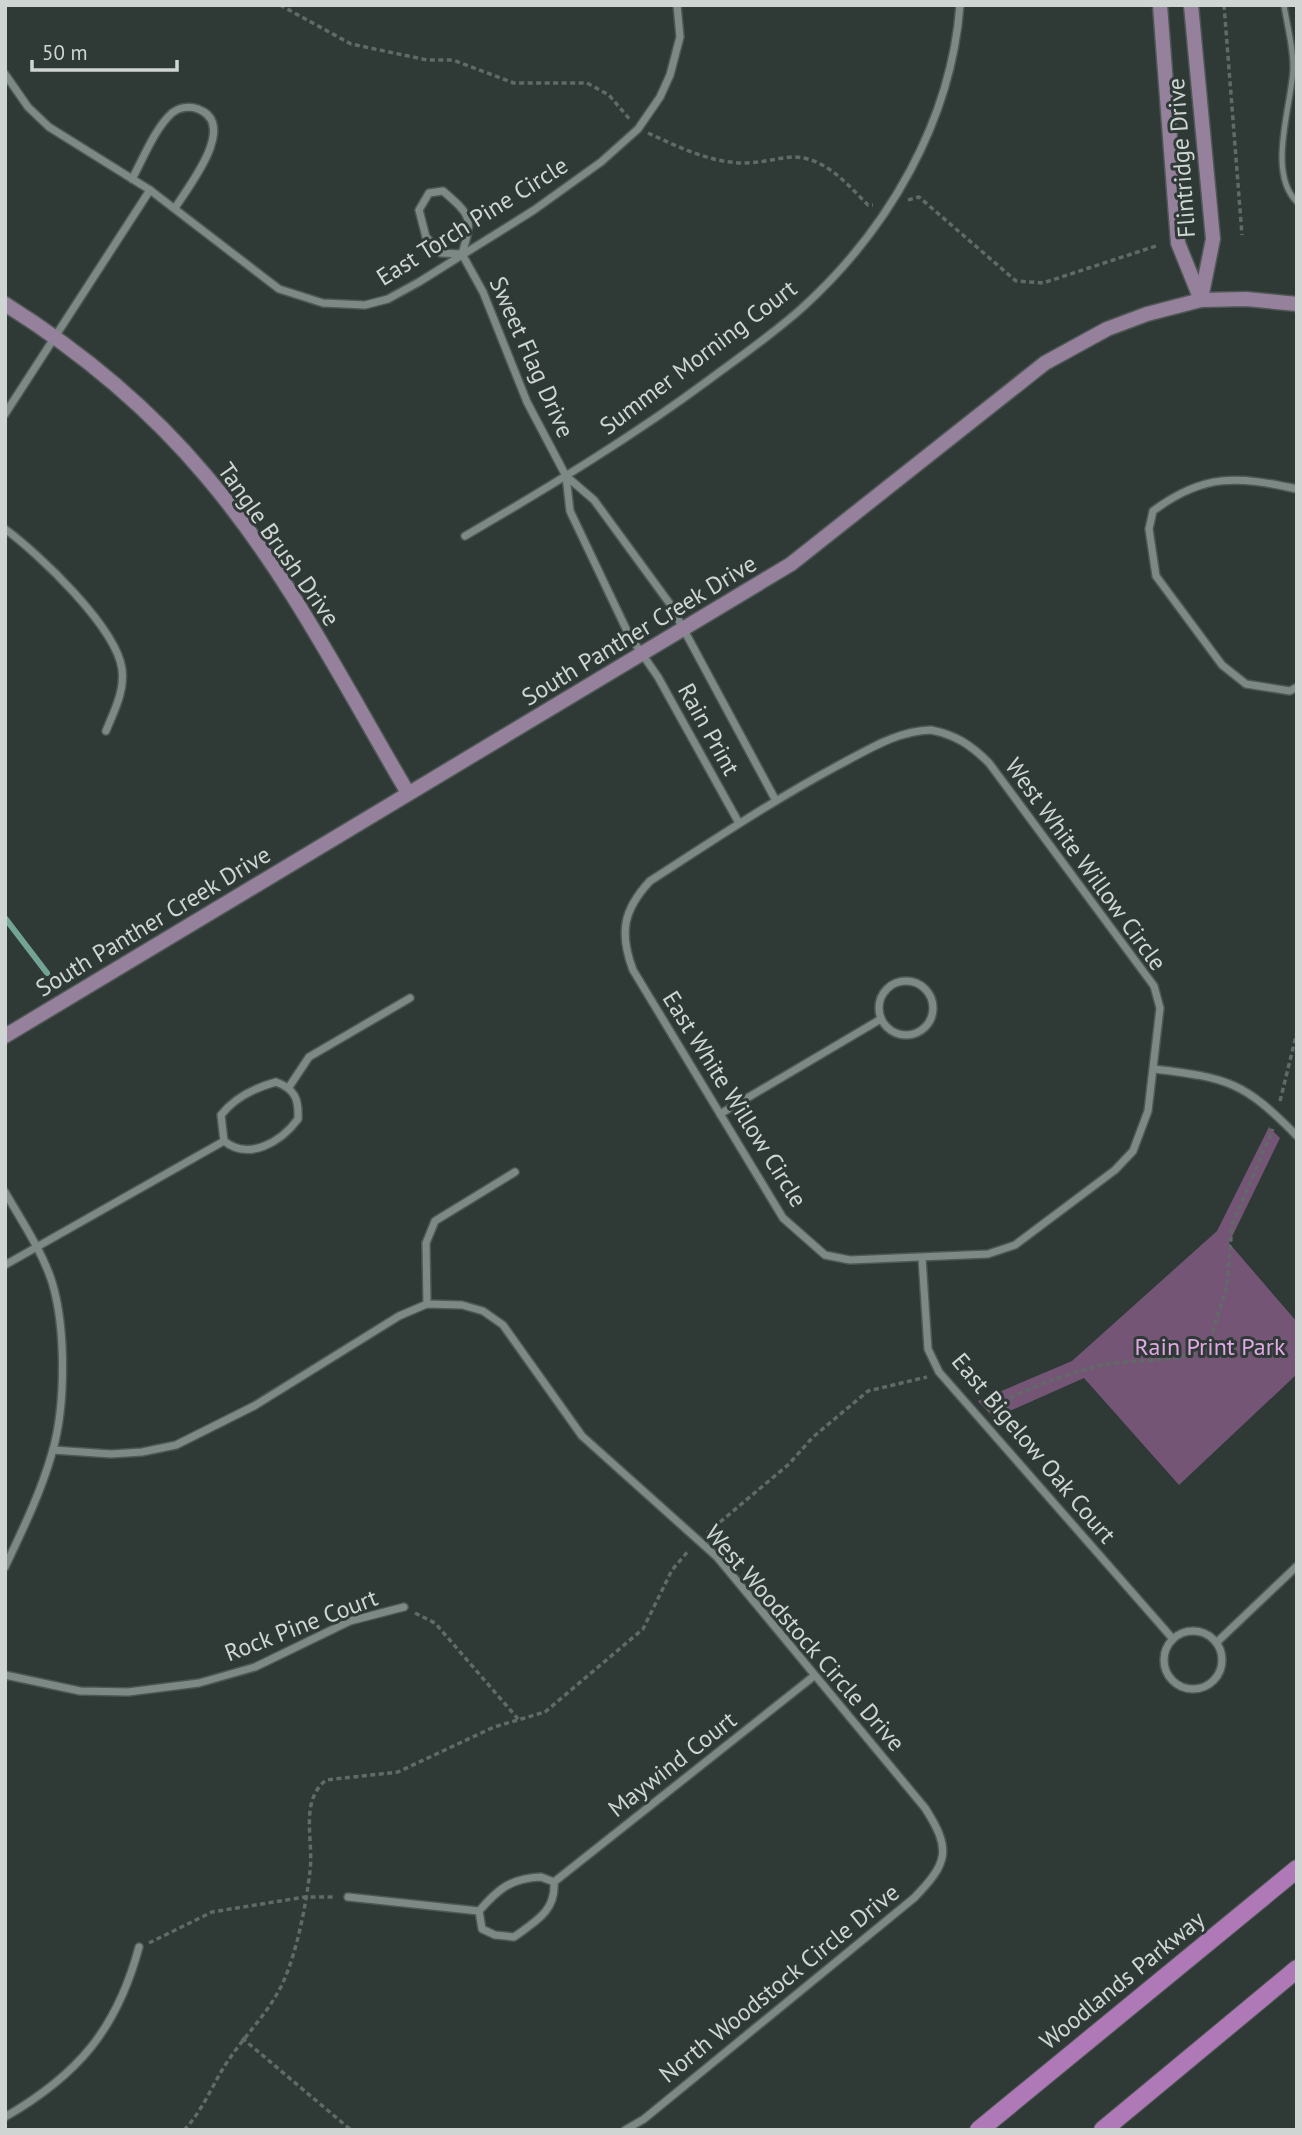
<svg xmlns="http://www.w3.org/2000/svg" width="1302" height="2135" font-family="'PT Sans',sans-serif">
	<style>
		.green { fill: #745576 }
		.lines { fill: none; stroke-linecap: round; stroke-linejoin: round }
		.stream { stroke: #72a395; stroke-width: 6 }
		.lane-casing { stroke: #4e5754; stroke-width: 8 }
		.street-casing { stroke: #4e5754; stroke-width: 10 }
		.secondary-casing { stroke: #4e5754; stroke-width: 17 }
		.primary-casing { stroke: #4e5754; stroke-width: 20 }
		.path { stroke: #616a67; stroke-width: 3.5; stroke-dasharray: 5 3.5; stroke-linecap: butt }
		.lane { stroke: #7d8985; stroke-width: 5 }
		.street { stroke: #7d8985; stroke-width: 7 }
		.secondary { stroke: #96819d; stroke-width: 14 }
		.primary { stroke: #ae79b6; stroke-width: 18 }
		.labels { text-anchor: middle; dominant-baseline: central; stroke-width: 6; stroke-linejoin: round; paint-order: stroke }
		.street-label { font-size: 24px; fill: #cfd5d3; stroke: #2f3a36 }
		.park-label { font-size: 24px; fill: #e2a8e5; stroke: #2f3a36 }
	</style>
	<rect width="100%" height="100%" fill="#2f3a36"/>
	<polygon class="green" points="1269,1127 1280,1138 1229,1243 1297,1322 1297,1374 1179,1485 1084,1378 994,1418 978,1401 1072,1361 1217,1231"/>
	<g class="lines">
		<polyline class="stream" points="5,918 47,973"/>
		<defs>
			<path id="lane" d="M1284,5C1287,26 1294,49 1293,70C1291,107 1267,173 1297,202"/>
			<g id="street">
				<polyline points="5,74 28,107 49,127 150,190 279,289 323,303 365,305 388,299 419,282 534,210 601,162 638,129 660,97 670,75 680,37 677,5"/>
				<path d="M132,179C143,159 155,128 172,113C179,107 190,106 198,109C239,124 188,187 175,208"/>
				<path d="M462,254L441,253L426,237L419,210L429,193L443,191C472,216 473,218 462,254L483,292L527,402L566,476L594,500L670,604L775,799"/>
				<polyline points="5,414 150,190"/>
				<polyline points="566,476 570,511 629,635 658,677 739,823"/>
				<path d="M1297,489C1237,476 1204,473 1153,511L1149,529L1156,576L1222,665L1246,684L1290,691L1297,687"/>
				<path d="M5,529C39,554 116,627 122,669C125,691 114,711 106,731"/>
				<path d="M465,536C549,487 632,437 710,379C741,356 773,334 802,308C888,230 951,122 960,5"/>
				<path d="M931,730C956,735 971,745 989,763L1154,986L1160,1008L1148,1111L1133,1151L1115,1170L1015,1245L988,1254L850,1260L825,1255L783,1218L633,970C619,933 623,910 650,881C712,841 772,801 837,766C868,750 896,731 931,730Z"/>
				<circle cx="906" cy="1008" r="27"/>
				<path d="M1154,1069C1229,1078 1244,1082 1297,1136"/>
				<path d="M276,1082C295,1089 299,1099 298,1119C281,1142 249,1161 224,1141L221,1115C235,1097 254,1088 276,1082Z"/>
				<polyline points="289,1087 309,1057 410,998"/>
				<polyline points="720,1114 881,1019"/>
				<path d="M5,1192C21,1220 42,1251 52,1282C66,1328 66,1406 52,1453C41,1492 23,1529 5,1567"/>
				<polyline points="922,1258 928,1349 939,1372 1173,1639"/>
				<polyline points="5,1265 224,1141"/>
				<polyline points="427,1304 426,1243 435,1221 515,1172"/>
				<path d="M53,1450L111,1454L142,1452L176,1445L254,1406L399,1316L427,1304L462,1305L483,1311L503,1325L582,1436L717,1557L925,1808C952,1850 948,1863 914,1898L644,2119L625,2130"/>
				<circle cx="1193" cy="1660" r="29"/>
				<polyline points="1217,1642 1297,1566"/>
				<polyline points="5,1675 80,1691 128,1692 199,1683 255,1667 350,1621 404,1607"/>
				<path d="M541,1877L554,1882C556,1911 536,1921 514,1937L495,1935L482,1929L479,1911C498,1889 511,1878 541,1877Z"/>
				<polyline points="554,1882 814,1676"/>
				<polyline points="348,1897 479,1911"/>
				<path d="M5,2117C78,2075 117,2029 139,1947"/>
			</g>
			<g id="secondary">
				<polyline points="1160,5 1178,243 1201,300"/>
				<polyline points="1191,5 1213,239 1201,299"/>
				<path d="M5,304C80,351 149,408 206,476C287,571 345,686 408,793"/>
				<polyline points="5,1036 791,564 1045,363 1107,329 1147,314 1201,300 1246,299 1297,304"/>
			</g>
			<g id="primary">
				<polyline points="979,2130 1297,1869"/>
				<polyline points="1103,2130 1297,1969"/>
			</g>
		</defs>
		<use href="#lane" class="lane-casing"/>
		<use href="#street" class="street-casing"/>
		<use href="#secondary" class="secondary-casing"/>
		<use href="#primary" class="primary-casing"/>
		<g class="path">
			<polyline points="280,5 351,44 427,60 453,60 514,83 587,83 609,95 631,121"/>
			<polyline points="1224,5 1242,235"/>
			<path d="M648,133C679,147 710,163 745,163C761,163 777,158 793,157C825,157 847,184 868,205H873"/>
			<polyline points="908,200 919,197 1016,281 1043,283 1159,245"/>
			<polyline points="1280,1101 1297,1032"/>
			<path d="M988,1411C1011,1393 1078,1369 1108,1364C1141,1359 1178,1363 1208,1347L1227,1286L1232,1225L1273,1129"/>
			<polyline points="707,1533 789,1464 813,1437 868,1391 927,1377"/>
			<polyline points="415,1613 435,1623 519,1720"/>
			<polyline points="149,1943 212,1912 305,1897 335,1897"/>
			<polyline points="242,2038 351,2130"/>
			<path d="M184,2130C201,2113 211,2088 224,2067C240,2041 262,2020 277,1994C295,1964 306,1906 310,1871C314,1840 299,1802 326,1780L398,1772L494,1727L545,1712L643,1629L672,1570L689,1550"/>
		</g>
		<use href="#lane" class="lane"/>
		<use href="#street" class="street"/>
		<use href="#secondary" class="secondary"/>
		<use href="#primary" class="primary"/>
	</g>
	<g class="labels">
		<g class="street-label">
			<text transform="translate(1181 158) rotate(-94)">Flintridge Drive</text>
			<text transform="translate(472 221) rotate(-32)">East Torch Pine Circle</text>
			<text transform="translate(532 357) rotate(66)">Sweet Flag Drive</text>
			<text transform="translate(698 357) rotate(-37)">Summer Morning Court</text>
			<text transform="translate(279 544) rotate(55)">Tangle Brush Drive</text>
			<text transform="translate(639 630) rotate(-31)">South Panther Creek Drive</text>
			<text transform="translate(709 729) rotate(61)">Rain Print</text>
			<text transform="translate(1086 864) rotate(54)">West White Willow Circle</text>
			<text transform="translate(153 921) rotate(-31)">South Panther Creek Drive</text>
			<text transform="translate(735 1099) rotate(58)">East White Willow Circle</text>
			<text transform="translate(1034 1448) rotate(50)">East Bigelow Oak Court</text>
			<text transform="translate(301 1625) rotate(-21)">Rock Pine Court</text>
			<text transform="translate(805 1638) rotate(49)">West Woodstock Circle Drive</text>
			<text transform="translate(672 1764) rotate(-38)">Maywind Court</text>
			<text transform="translate(1122 1980) rotate(-39)">Woodlands Parkway</text>
			<text transform="translate(779 1983) rotate(-39)">North Woodstock Circle Drive</text>
		</g>
		<g class="park-label">
			<text x="1210" y="1346">Rain Print Park</text>
		</g>
	</g>
	<rect width="1302" height="2135" fill="none" stroke="#cfd5d3" stroke-width="14"/>
	<path d="M32 60v10h145v-10" fill="none" stroke="#cfd5d3" stroke-width="3.5"/>
	<text x="42" y="60" font-size="21" fill="#cfd5d3" stroke="#2f3a36" stroke-width="5" paint-order="stroke">50 m</text>
</svg>
